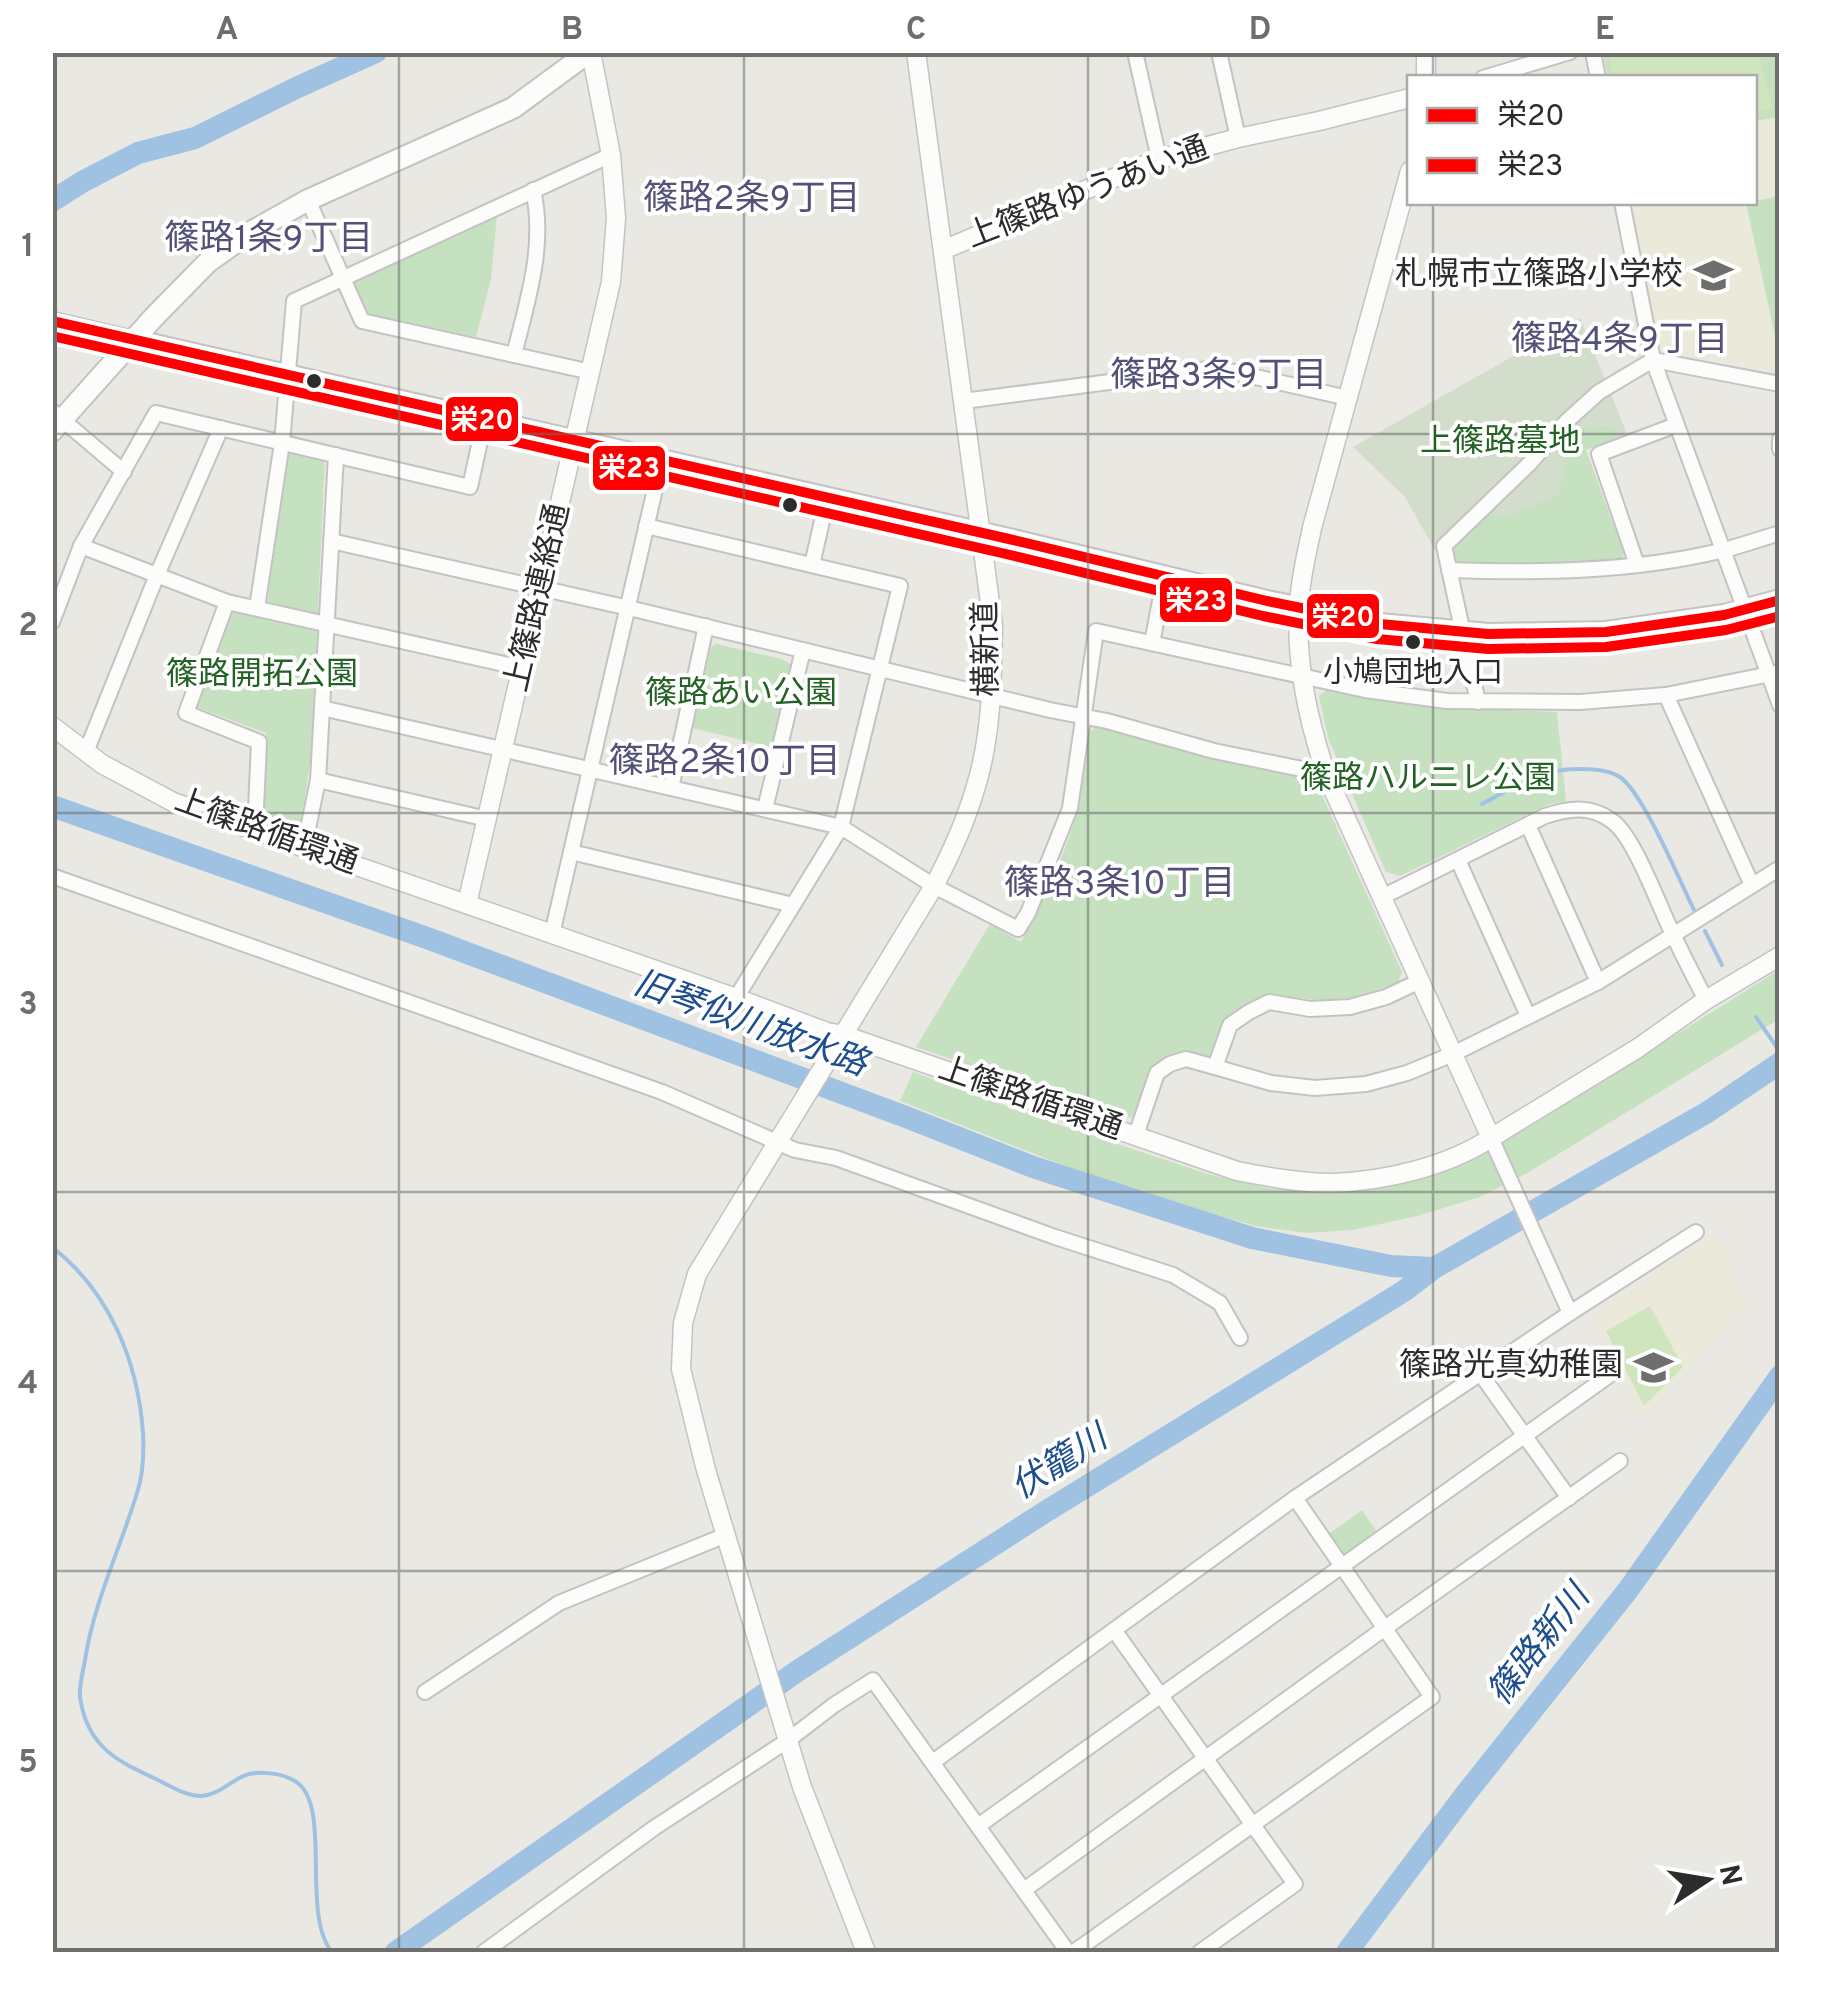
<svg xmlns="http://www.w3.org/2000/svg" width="1832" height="2005" font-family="Overpass,'Noto Sans JP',sans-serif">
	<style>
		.education { fill: #eae9da }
		.green { fill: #c6e1c0 }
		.cemetery { fill: #d3ddcc }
		.pitch { fill: #cee5be }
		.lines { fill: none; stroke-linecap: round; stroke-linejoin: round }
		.stream { stroke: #a0c2e2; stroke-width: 4 }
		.river { stroke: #a0c2e2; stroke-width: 22 }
		.minor-casing { stroke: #c4c3c3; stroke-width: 18 }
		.tertiary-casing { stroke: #c4c3c3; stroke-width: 21 }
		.secondary-casing { stroke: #c4c3c3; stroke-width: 24 }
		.minor { stroke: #fcfcfb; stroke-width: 14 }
		.tertiary { stroke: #fcfcfb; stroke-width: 18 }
		.secondary { stroke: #fcfcfb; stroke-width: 20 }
		.bus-1-casing { stroke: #fff; stroke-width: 18 }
		.bus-2-casing { stroke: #fff; stroke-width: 18 }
		.bus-1 { stroke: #f00; stroke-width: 10 }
		.bus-2 { stroke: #f00; stroke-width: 10 }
		.grid { fill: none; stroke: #6e6e6c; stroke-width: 2.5; stroke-opacity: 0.55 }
		.bus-dot { fill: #2c2c2c; stroke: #fff; stroke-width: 4 }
		.labels { text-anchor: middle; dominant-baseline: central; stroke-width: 8; stroke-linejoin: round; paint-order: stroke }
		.bus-label { font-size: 30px; fill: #2c2c2c; stroke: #fff }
		.street-label { font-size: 32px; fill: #2c2c2c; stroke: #fff }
		.poi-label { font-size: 32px; fill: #2c2c2c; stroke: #fff; text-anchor: end }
		.park-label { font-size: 32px; fill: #236224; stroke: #fff }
		.neighbourhood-label { font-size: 35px; fill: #535178; stroke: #fff }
		.water-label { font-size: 35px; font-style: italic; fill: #1d4f8f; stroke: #fff }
		.line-badge { stroke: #fff; stroke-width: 4 }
		.badge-label { font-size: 28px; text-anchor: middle; font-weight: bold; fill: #fff }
		.neatline { fill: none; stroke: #6e6e6c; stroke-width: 4 }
		.grid-label { font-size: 32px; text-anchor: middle; font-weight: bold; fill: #6e6e6c }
	</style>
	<rect width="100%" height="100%" fill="#e9e8e3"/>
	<g class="education">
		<polygon points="1779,117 1779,371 1661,349 1633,203 1754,202 1755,121"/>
		<polygon points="1717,1235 1746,1302 1641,1420 1593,1314"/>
	</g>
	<g class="green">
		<polygon points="1603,53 1779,53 1779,117 1755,121 1754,78 1608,77"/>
		<polygon points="1779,196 1780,196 1779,337 1775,336 1746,203"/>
		<polygon points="497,215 491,279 476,337 366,313 353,285 357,279"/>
		<polygon points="1614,425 1618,437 1586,450 1624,553 1622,559 1559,564 1460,564 1454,560 1452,546 1574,427"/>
		<polygon points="287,450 325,458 311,758 299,833 261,820 266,733 196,707 232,609 266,615"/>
		<polygon points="716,644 782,659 791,665 771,747 692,728 711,647"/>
		<polygon points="1327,690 1449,708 1557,712 1566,801 1549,804 1400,876 1386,872 1328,738 1319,696"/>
		<path d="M1097,726L1316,782L1402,972L1398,983L1355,997L1326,1001L1268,995L1242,1007L1221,1026L1209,1056C1156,1040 1147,1075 1133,1117L1126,1118L916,1047L990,924L1021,942C1043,898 1068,852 1079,803C1084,780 1087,755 1090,732Z"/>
		<polygon points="1779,970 1779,1019 1529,1172 1480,1197 1417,1216 1353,1230 1307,1233 1256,1226 1180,1205 1078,1171 900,1101 913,1072 1054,1123 1208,1174 1267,1188 1318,1192 1391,1187 1470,1160 1527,1128"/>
		<polygon points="1362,1510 1376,1531 1342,1556 1329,1534"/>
	</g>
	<polygon class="cemetery" points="1580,318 1627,434 1618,437 1613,425 1574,427 1559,494 1505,518 1488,512 1452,546 1435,550 1405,497 1353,447"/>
	<g class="pitch">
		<polygon points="1608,53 1758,53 1773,109 1755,112 1754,78 1613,77"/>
		<polygon points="1650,1306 1683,1367 1644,1406 1606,1331"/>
	</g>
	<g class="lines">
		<g class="stream">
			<path d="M1482,804C1500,795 1518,783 1537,776C1557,768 1601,765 1620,777C1644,794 1680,882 1695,912"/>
			<polyline points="1705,931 1722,965"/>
			<polyline points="1756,1017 1780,1052"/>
			<path d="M52,1247C110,1292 138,1362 143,1433C144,1452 143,1475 137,1493C120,1549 94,1602 85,1660C83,1672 79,1685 80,1697C87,1747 117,1761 158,1780C172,1787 186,1796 201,1796C217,1795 228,1784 241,1777C256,1769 286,1773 299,1784C331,1812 301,1915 332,1952"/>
		</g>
		<g class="river">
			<polyline points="52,201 82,182 138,153 195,138 298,87 376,52"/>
			<polyline points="52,806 427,938 906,1117 1033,1167 1252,1238 1391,1266 1434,1268"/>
			<polyline points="396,1952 799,1670 1045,1512 1404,1291 1434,1268 1706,1113 1780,1063"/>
			<polyline points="1347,1952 1464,1796 1628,1590 1780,1376"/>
		</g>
		<defs>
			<g id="minor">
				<polyline points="1135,52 1159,159"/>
				<polyline points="1219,52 1238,138"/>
				<polyline points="1593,52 1598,78"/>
				<polyline points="1483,78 1570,52"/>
				<polyline points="308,200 362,321 591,372"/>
				<polyline points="1622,202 1653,360 1780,705"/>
				<path d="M514,355C527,302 546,245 533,190"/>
				<polyline points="964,401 1216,368 1348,398"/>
				<polyline points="52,411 124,472"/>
				<polyline points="1780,439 1780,449"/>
				<polyline points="646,526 900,586 841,827 736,998"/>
				<polyline points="331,541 629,608 1050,710 1107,721 1214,751 1326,774"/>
				<polyline points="81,546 227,602 522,668"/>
				<polyline points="812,565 827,499"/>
				<polyline points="1637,565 1599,454 1676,425"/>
				<path d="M1449,570C1539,573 1632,572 1720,551C1740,546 1760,539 1780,533"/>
				<polyline points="227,602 186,713 259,742 255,831"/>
				<polyline points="257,608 282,443 294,301 611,155"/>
				<polyline points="52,622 81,546 156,413 470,487 485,418"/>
				<polyline points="1152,643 1165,575"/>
				<polyline points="1666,695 1752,885"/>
				<polyline points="1478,702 1444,546 1529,464 1567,421 1599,392 1653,360 1780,384"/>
				<polyline points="322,708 841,827 934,886 1018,929 1028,913 1070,808 1096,631 1365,690 1447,701 1580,702 1666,695 1780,672"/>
				<polyline points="86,752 157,575 221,428"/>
				<polyline points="318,780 487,819"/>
				<polyline points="671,788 706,626"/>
				<polyline points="765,809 803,650"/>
				<polyline points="1528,825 1598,982"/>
				<polyline points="304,848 318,780 336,455"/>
				<polyline points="571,852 793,905"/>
				<polyline points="1458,860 1528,1016"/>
				<polyline points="52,876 662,1092 795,1150 836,1158 1055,1237 1173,1275 1220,1303 1240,1338"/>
				<path d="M1382,897L1545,816C1569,808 1591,805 1612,821C1634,836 1658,904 1671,930C1682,954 1694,977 1706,1000"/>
				<polyline points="552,934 662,459"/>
				<polyline points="1215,1067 1271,1083 1315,1088 1366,1084 1407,1073 1453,1054 1598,982 1780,868"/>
				<polyline points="1136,1135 1157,1073 1170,1064 1186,1059 1215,1067 1230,1025 1249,1012 1269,1002 1310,1009 1350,1007 1386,997 1420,981"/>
				<polyline points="1491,1138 1570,1313"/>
				<polyline points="1480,1373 1569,1498"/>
				<polyline points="1114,1630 1295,1884 1200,1952"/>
				<polyline points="425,1692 559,1603 726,1535"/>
				<polyline points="933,1762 1295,1498 1570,1313 1696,1232"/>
				<polyline points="978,1826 1611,1374"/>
				<polyline points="1024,1890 1385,1628 1620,1461"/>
				<polyline points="484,1952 654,1828 787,1741 834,1705 873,1680 1068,1952"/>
				<polyline points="1074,1952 1432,1697 1295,1498"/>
			</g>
			<g id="tertiary">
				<polyline points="1426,78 1426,52"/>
				<polyline points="943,250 1159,159 1238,138 1319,121 1410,98"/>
				<polyline points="52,321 133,340"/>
				<path d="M52,726L102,764L173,802L736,998L827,1032L843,1035L1237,1171C1268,1177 1300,1183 1332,1183C1385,1181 1446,1167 1491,1138L1326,774C1308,720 1295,662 1299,605C1300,579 1307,553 1312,528L1410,171"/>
				<polyline points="467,904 611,282 616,218 611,155 591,52"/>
				<polyline points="1491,1138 1638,1048 1706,1000 1780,956"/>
				<path d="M866,1952L802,1787L706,1470L681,1369L683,1323L697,1274L934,886C951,854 966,821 976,786C992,734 992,678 993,625L916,52"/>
			</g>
			<g id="secondary">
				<polyline points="133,340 1009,539 1267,601 1380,624 1488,634 1606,632 1724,615 1780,600"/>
				<polyline points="52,431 154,317 208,262 249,233 308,200 513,108 589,52"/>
			</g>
		</defs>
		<use href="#minor" class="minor-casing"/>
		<use href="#tertiary" class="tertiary-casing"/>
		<use href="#secondary" class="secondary-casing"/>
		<use href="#minor" class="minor"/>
		<use href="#tertiary" class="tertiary"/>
		<use href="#secondary" class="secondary"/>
		<defs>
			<polyline id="bus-1" points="52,321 1009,539 1267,601 1380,624 1488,634 1606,632 1724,615 1780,600"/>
			<polyline id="bus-2" points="52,336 1006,554 1263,616 1377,639 1488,649 1606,647 1726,630 1780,616"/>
		</defs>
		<use href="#bus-1" class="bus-1-casing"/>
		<use href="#bus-2" class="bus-2-casing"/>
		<use href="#bus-1" class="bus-1"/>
		<use href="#bus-2" class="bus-2"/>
	</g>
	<path class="grid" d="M399,52V1952M744,52V1952M1088,52V1952M1433,52V78M1433,202V1952M52,434H1780M52,813H1780M52,1192H1780M52,1571H1780"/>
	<defs>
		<symbol id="school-bare" viewBox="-9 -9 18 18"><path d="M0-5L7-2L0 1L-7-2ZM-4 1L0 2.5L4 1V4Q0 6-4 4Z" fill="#6e6e6c" stroke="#fff" stroke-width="2.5" paint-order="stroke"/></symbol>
	</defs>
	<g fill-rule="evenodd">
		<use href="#school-bare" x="1686" y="248" width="55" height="55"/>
		<use href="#school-bare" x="1626" y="1340" width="55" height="55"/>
	</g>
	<g class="bus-dot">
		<circle cx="314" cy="381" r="9"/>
		<circle cx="790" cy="505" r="9"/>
		<circle cx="1413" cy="642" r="9"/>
	</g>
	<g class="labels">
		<g class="bus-label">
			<text x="1413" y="674">小鳩団地入口</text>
		</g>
		<g class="street-label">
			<text transform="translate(1088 194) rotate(-21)">上篠路ゆうあい通</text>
			<text transform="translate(539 598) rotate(-77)">上篠路連絡通</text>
			<text transform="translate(988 649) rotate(-91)">横新道</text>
			<text transform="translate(266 833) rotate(20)">上篠路循環通</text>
			<text transform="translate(1030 1100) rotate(19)">上篠路循環通</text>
		</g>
		<g class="poi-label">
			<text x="1683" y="276">札幌市立篠路小学校</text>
			<text x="1623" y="1367">篠路光真幼稚園</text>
		</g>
		<g class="park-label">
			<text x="1500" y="443">上篠路墓地</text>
			<text x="262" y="676">篠路開拓公園</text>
			<text x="741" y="695">篠路あい公園</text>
			<text x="1428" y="780">篠路ハルニレ公園</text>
		</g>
		<g class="neighbourhood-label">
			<text x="752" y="200">篠路2条9丁目</text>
			<text x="269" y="240">篠路1条9丁目</text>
			<text x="1620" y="341">篠路4条9丁目</text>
			<text x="1219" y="377">篠路3条9丁目</text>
			<text x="725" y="763">篠路2条10丁目</text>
			<text x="1120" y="885">篠路3条10丁目</text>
		</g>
		<g class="water-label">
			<text transform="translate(750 1025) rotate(20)">旧琴似川放水路</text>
			<text transform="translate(1060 1464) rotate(-32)">伏籠川</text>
			<text transform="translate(1540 1646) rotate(-52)">篠路新川</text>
		</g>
	</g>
	<g class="line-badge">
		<rect x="444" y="395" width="76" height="48" rx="10" fill="#f00"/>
		<rect x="591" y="444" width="76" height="48" rx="10" fill="#f00"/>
		<rect x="1158" y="576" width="76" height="48" rx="10" fill="#f00"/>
		<rect x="1305" y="592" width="76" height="48" rx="10" fill="#f00"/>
	</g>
	<g class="badge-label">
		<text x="482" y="429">栄20</text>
		<text x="629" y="477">栄23</text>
		<text x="1196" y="610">栄23</text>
		<text x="1343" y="626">栄20</text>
	</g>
	<rect width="1832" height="2005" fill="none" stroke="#ffffff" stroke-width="110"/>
	<rect x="1407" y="75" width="350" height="130" fill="#ffffff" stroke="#ababab" stroke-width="2.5"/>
	<rect x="1427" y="108" width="50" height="15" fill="#ff0000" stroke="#ababab" stroke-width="2.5"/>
	<text x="1497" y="125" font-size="30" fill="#2c2c2c">栄20</text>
	<rect x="1427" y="158" width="50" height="15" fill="#ff0000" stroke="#ababab" stroke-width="2.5"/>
	<text x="1497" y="175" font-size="30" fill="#2c2c2c">栄23</text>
	<g transform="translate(1707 1880) rotate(78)" stroke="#ffffff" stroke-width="8" paint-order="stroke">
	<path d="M0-8L18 38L0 25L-18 38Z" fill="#2c2c2c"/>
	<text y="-15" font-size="28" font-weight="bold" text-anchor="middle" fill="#2c2c2c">N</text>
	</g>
	<rect x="55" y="55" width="1722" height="1895" class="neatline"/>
	<g class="grid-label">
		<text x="227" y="39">A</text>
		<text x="572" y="39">B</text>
		<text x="916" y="39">C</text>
		<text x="1260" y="39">D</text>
		<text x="1605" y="39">E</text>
		<text x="28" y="256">1</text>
		<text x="28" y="635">2</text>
		<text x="28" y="1014">3</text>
		<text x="28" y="1393">4</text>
		<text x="28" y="1772">5</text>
	</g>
</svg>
